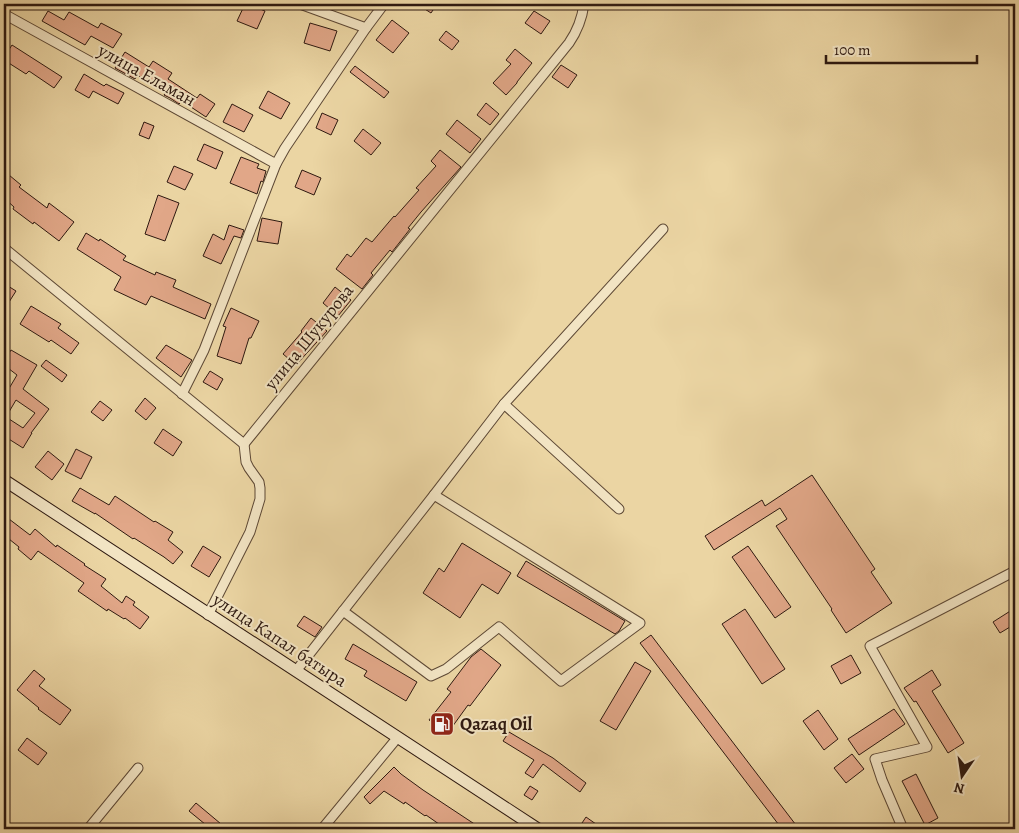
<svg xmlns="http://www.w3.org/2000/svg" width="1019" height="833" font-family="Alegreya,serif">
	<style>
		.building { fill: #e1a788; stroke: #2e1910; fill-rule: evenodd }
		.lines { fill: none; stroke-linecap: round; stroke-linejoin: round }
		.minor-casing { stroke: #5d4835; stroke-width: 11 }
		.secondary-casing { stroke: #2e1910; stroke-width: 13 }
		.minor { stroke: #f2e4c3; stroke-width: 9 }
		.secondary { stroke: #f2e4c3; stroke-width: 11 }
		.labels { text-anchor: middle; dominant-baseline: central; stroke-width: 4; stroke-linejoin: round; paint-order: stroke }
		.street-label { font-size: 18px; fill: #2e1910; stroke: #f2e4c3 }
		.poi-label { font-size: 18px; font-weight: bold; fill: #2e1910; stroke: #f2e4c3; text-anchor: start }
	</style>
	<rect width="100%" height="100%" fill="#ebd5a3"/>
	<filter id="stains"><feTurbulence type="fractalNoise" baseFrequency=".004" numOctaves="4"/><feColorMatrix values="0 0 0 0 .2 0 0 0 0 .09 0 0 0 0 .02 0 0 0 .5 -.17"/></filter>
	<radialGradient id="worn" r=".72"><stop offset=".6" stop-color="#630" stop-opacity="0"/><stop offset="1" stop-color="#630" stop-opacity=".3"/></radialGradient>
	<g class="building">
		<polygon points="245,4 248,4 265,11 257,29 237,21"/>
		<polygon points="417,4 437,4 431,13"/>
		<polygon points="48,11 64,20 69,12 98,28 101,23 122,34 113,48 91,36 85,45 42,21"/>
		<polygon points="534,11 550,21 541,34 525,23"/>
		<polygon points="392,20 409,33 393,53 376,40"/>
		<polygon points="310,23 337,31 330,51 304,43"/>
		<polygon points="446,31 459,41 452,50 439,40"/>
		<polygon points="12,45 62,77 54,88 29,71 26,74 4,60 4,57"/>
		<polygon points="515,49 532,63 517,82 517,83 506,95 493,83 511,64 506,60"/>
		<polygon points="125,52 149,67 153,61 172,73 168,79 197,98 200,94 215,104 206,117 182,101 179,104 170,98 164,95 166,92 137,75 135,79 115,68"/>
		<polygon points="561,65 577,75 568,88 552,77"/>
		<polygon points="355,66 389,92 384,98 350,72"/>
		<polygon points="84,74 104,86 106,84 124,93 118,104 93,91 89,98 75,90"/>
		<polygon points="268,91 290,103 281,119 259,108"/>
		<polygon points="486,103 499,114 490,125 477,115"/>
		<polygon points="232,104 253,115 244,132 223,122"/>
		<polygon points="322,113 338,120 331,135 316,128"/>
		<polygon points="457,120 481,139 470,153 446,134"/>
		<polygon points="144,122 154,126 149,139 139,135"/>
		<polygon points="363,129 381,143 371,155 354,141"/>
		<polygon points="204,144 223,152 216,169 197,160"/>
		<polygon points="440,150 461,167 421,212 408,228 410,229 392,252 390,250 371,273 373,275 362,289 336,269 347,254 351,257 366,238 372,242 394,216 395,217 419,190 416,188 436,166 431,161"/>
		<polygon points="241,157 259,164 257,168 266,171 263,182 261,181 257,194 230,183"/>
		<polygon points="174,166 193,174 185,190 167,182"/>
		<polygon points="302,170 321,178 314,195 295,187"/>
		<polygon points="9,175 21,185 19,187 47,208 49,203 74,222 59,241 34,222 33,224 13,209 14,207 4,198 4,182"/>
		<polygon points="158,195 179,203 165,241 145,234"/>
		<polygon points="262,218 282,222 278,244 257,241"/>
		<polygon points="229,225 244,230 241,238 234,236 221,264 203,256 213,234 224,240"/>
		<polygon points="86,233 99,241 100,239 126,256 123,260 155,275 156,272 176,280 173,287 211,304 205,319 151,296 146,305 114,290 121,277 77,249"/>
		<polygon points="8,286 16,291 4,310 4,293"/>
		<polygon points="335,287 351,300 338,316 323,303"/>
		<polygon points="31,306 61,324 58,328 79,343 71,354 51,340 49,342 20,324"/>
		<polygon points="231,308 259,321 251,338 249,338 241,364 217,356 226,327 223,326"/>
		<polygon points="311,318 327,331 296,365 283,354 302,332 301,331"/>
		<polygon points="166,345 192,360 181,377 156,358"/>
		<path d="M11,350L37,365L23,389L49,409L31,433H32L23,448L4,436V397L17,375L4,365V361ZM16,400L35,413L23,428L6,417Z"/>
		<polygon points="46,360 67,375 62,382 41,366"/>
		<polygon points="210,371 223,379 217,390 203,382"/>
		<polygon points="145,398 156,408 146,420 135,411"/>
		<polygon points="100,401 112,410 103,421 91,412"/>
		<polygon points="163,429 182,442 173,456 154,443"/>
		<polygon points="76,449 92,457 81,479 65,471"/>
		<polygon points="48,451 64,464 52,480 35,467"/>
		<polygon points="812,475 875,569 871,572 892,603 846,633 831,610 832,609 776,526 787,519 780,508 714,550 705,536 762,500 765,506"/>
		<polygon points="80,488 109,505 115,496 154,522 155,521 173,532 168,540 183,552 173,564 164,557 134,538 133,539 95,513 95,514 72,501"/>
		<polygon points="9,519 30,535 35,529 56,547 57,545 85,564 84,565 106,579 101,586 122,603 126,596 135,602 133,605 149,617 140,629 125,618 124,619 108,609 107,611 78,591 84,583 38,551 31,560 18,549 19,547 4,535 4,526"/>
		<polygon points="462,543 511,573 498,594 482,584 460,618 423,593 439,568 444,572"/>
		<polygon points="203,546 221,557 209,577 191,566"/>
		<polygon points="748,546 791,607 775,618 732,557"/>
		<polygon points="526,561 625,621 619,631 615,634 517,576"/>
		<polygon points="1015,608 1015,624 1000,633 993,622"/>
		<polygon points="745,609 785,669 762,684 722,624"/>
		<polygon points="304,616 322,627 315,637 297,626"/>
		<polygon points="651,635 799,829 782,829 640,643"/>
		<polygon points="353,644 417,682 406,701 364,676 367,671 345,659"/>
		<polygon points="481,649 501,665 470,706 468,705 447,734 429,720 451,692 447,689 471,657"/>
		<polygon points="851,655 861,673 841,684 831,666"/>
		<polygon points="635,662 651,671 616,730 600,721"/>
		<polygon points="34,670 45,679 39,686 71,710 60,725 38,709 39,708 17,690"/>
		<polygon points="932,670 941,685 932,691 964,743 948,753 916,701 914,702 904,688"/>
		<polygon points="894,709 905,724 859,755 848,739"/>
		<polygon points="818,710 838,739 824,750 803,721"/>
		<polygon points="509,732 553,758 586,783 580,792 543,764 533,778 525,773 534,760 503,741"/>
		<polygon points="27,738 47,753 38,765 18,750"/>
		<polygon points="852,754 864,769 846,783 834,768"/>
		<polygon points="394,767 401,774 423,790 482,829 446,829 426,815 425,816 405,802 404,804 384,791 370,804 364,797"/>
		<polygon points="916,774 938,818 925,825 902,781"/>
		<polygon points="530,786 538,791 532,800 524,795"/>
		<polygon points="196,803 227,829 211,829 189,811"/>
		<polygon points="586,817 603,829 578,829"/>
	</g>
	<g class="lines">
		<defs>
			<g id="minor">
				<polyline points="300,4 366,28"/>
				<polyline points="4,14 276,164"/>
				<polyline points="4,248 244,444"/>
				<polyline points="182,394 204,350 276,164 285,148 366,28 384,4"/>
				<polyline points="504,404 663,229"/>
				<path d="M244,444L569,43C578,30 582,19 584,4"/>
				<polyline points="343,611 431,676 446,669 499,627 561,681 640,623 434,495"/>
				<polyline points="208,615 250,532 260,499 260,488 259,482 249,468 246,462 244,444"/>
				<polyline points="296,671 434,495 504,404 619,509"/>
				<polyline points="88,829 138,768"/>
				<polyline points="322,829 398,737"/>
				<polyline points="903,829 882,780 875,759 927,747 870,646 1015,571"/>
			</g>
			<path id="secondary" d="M4,480C181,597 360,712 538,829"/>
		</defs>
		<use href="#minor" class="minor-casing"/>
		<use href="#secondary" class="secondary-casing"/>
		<use href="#minor" class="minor"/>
		<use href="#secondary" class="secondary"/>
	</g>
	<defs>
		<symbol id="fuel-square" viewBox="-11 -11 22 22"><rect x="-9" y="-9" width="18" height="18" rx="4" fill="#8f2418" stroke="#f2e4c3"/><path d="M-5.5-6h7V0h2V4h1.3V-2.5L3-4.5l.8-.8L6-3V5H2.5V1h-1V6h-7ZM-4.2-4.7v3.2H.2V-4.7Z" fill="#fff"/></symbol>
	</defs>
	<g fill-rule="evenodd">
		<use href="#fuel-square" x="428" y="710" width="28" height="28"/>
	</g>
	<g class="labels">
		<g class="street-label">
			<text transform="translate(147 75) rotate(29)">улица Еламан</text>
			<text transform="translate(309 337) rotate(-51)">улица Шукурова</text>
			<text transform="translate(280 640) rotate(33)">улица Капал батыра</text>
		</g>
		<g class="poi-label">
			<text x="460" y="724">Qazaq Oil</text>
		</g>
	</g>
	<rect width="1019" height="833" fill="none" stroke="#ebd5a3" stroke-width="20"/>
	<rect x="5" y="5" width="1009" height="823" fill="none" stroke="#2e1910" stroke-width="2.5"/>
	<rect x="10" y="10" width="999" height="813" fill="none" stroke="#2e1910"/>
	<g transform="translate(962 776) rotate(193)" stroke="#f2e4c3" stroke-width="4" paint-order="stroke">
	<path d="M0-4L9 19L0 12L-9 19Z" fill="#2e1910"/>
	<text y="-8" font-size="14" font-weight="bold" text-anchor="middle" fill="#2e1910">N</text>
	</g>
	<path d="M826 55v8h151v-8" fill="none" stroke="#2e1910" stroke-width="2.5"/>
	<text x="834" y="55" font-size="15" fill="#2e1910" stroke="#f2e4c3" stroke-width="4" paint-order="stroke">100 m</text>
	<rect width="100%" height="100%" filter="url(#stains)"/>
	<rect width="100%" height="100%" fill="url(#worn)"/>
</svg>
